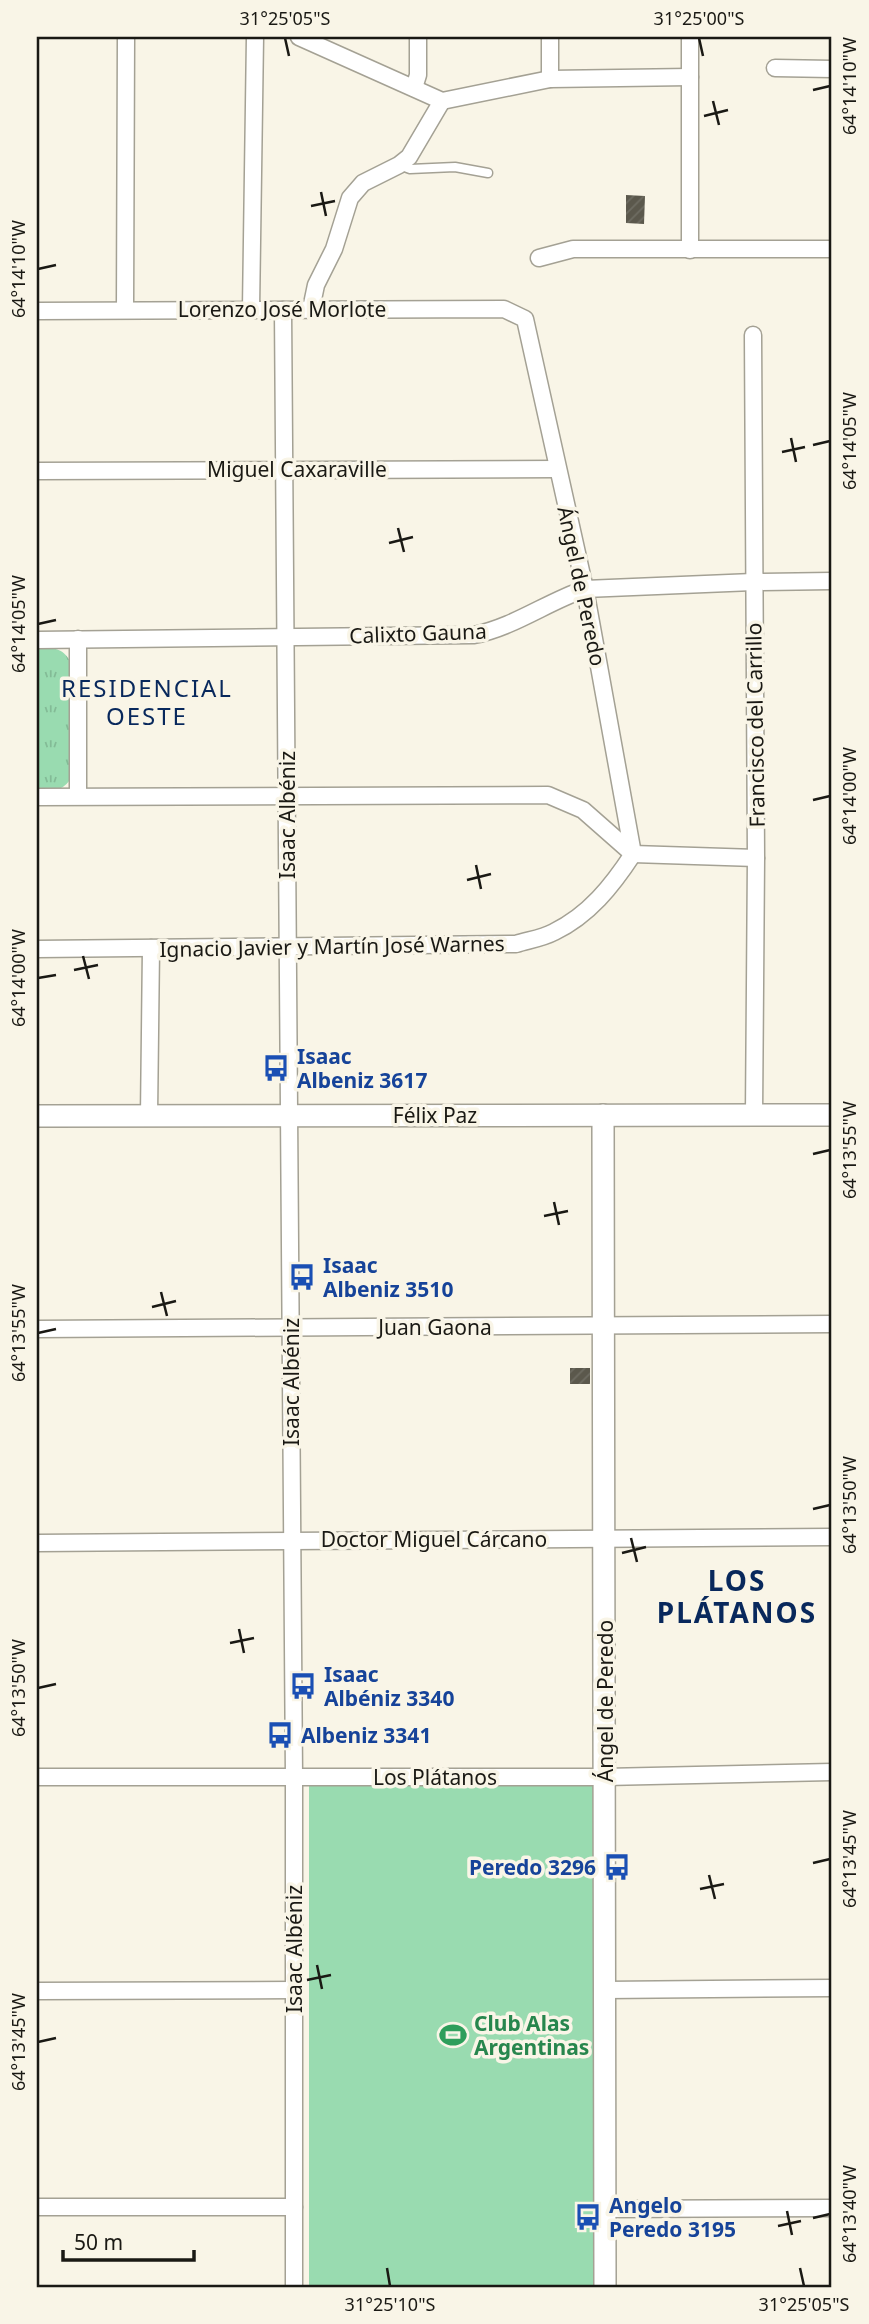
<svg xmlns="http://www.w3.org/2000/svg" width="869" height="2324" font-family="'Noto Sans',sans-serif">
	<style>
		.park { fill: url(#park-tufts) }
		.garden { fill: #99dbb0 }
		.building { fill: url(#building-hatch) }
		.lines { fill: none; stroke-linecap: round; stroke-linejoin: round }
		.service-casing { stroke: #a4a194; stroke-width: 11 }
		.minor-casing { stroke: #a4a194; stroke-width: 19 }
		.secondary-casing { stroke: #a4a194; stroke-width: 24 }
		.service { stroke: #fff; stroke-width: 8 }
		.minor { stroke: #fff; stroke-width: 16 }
		.secondary { stroke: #fff; stroke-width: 21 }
		.ticks { fill: none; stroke: #1a1914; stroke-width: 2.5 }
		.labels { text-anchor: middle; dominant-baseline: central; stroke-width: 7; stroke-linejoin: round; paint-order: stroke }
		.street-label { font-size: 21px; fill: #1a1914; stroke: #f9f5e7 }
		.transit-label { font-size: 21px; font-weight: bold; fill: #164399; stroke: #f9f5e7; text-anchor: start }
		.leisure-label { font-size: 21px; font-weight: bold; fill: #27864d; stroke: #f9f5e7; text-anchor: start }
		.quarter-label { font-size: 24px; letter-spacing: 2px; fill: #08285c; stroke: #f9f5e7 }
		.district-label { font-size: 28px; font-weight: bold; letter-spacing: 2px; fill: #08285c; stroke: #f9f5e7 }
		.neatline { fill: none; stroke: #1a1914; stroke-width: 2.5 }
		.ticks-label { font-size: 18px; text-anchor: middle; fill: #1a1914 }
	</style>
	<defs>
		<pattern id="park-tufts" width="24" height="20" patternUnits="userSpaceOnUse" patternTransform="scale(1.75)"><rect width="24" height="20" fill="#99dbb0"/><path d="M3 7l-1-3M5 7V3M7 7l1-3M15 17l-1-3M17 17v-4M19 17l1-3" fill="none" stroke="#83bb96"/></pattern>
		<pattern id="building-hatch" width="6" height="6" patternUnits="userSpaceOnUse" patternTransform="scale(1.75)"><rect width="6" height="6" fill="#5b584c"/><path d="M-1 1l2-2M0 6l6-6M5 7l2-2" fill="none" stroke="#6e6c62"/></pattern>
	</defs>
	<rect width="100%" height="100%" fill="#f9f5e7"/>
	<path class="park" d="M37,648C54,648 63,647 71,663L70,780C61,792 50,792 37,792Z"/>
	<polygon class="garden" points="309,1782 596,1782 597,2287 309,2287"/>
	<g class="building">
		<polygon points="626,195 645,196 644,224 626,223"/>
		<rect x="570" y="1368" width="20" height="16"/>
	</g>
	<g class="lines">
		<defs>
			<polyline id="service" points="399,165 410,169 455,167 488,173"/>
			<g id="minor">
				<polyline points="299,37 442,101 550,79 690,77"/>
				<polyline points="775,68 832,69"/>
				<polyline points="550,79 550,37"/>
				<polyline points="414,88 418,75 418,37"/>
				<polyline points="690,250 690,37"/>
				<polyline points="539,258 573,249 832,249"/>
				<polyline points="251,309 255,37"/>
				<polyline points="311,309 316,285 334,249 350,198 363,183 399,165 409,157 442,101"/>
				<polyline points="125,310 126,37"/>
				<polyline points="283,310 294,1777 294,2287"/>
				<polyline points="37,311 504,309 525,319 585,589 633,854"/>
				<polyline points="753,335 756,858 754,1115"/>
				<polyline points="37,471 557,469"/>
				<path d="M37,640L474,635C514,627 547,602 585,589L753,582L832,581"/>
				<polyline points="78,796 78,639"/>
				<polyline points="37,797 548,795 583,810 633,854 756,858"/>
				<path d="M37,949L516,944C529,940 543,938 554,932C589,915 612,886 633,854"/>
				<polyline points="149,1116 151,948"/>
				<polyline points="37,1329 832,1324"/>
				<polyline points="37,1543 832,1537"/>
				<polyline points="37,1777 605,1777 832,1772"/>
				<polyline points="605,1990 832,1988"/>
				<polyline points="37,1991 294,1990"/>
				<polyline points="37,2207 294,2207"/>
				<polyline points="605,2209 832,2208"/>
			</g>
			<g id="secondary">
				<polyline points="603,1115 605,2287"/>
				<polyline points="37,1116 832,1115"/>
			</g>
		</defs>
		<use href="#service" class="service-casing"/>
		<use href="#minor" class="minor-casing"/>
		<use href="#secondary" class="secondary-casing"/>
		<use href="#service" class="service"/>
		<use href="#minor" class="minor"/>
		<use href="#secondary" class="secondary"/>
	</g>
	<path class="ticks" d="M285,38L289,56M699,38L703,56M813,90L830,86M713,101L719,125M704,116L728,110M321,192L326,216M311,206L335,201M38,269L56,265M791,438L796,462M813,445L830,441M782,452L805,447M398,528L404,552M389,543L413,537M38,624L56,620M813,800L830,796M476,865L481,889M467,880L491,874M83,956L89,979M74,970L98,965M38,978L56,975M813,1154L830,1150M554,1202L559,1225M544,1216L568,1211M161,1292L167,1316M152,1307L176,1301M38,1333L56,1329M813,1509L830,1505M631,1538L637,1562M622,1553L646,1547M239,1629L244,1653M230,1643L254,1638M38,1688L56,1684M813,1863L830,1859M709,1875L715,1899M700,1889L724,1884M317,1965L322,1989M307,1980L331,1975M38,2042L56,2038M787,2211L792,2235M813,2218L830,2214M778,2226L801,2221M387,2268L390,2286M800,2268L804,2286"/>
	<defs>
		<symbol id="bus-bare" viewBox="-9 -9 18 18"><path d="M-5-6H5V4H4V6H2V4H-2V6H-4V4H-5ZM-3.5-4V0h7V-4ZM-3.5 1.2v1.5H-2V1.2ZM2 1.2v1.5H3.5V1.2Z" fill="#1a4fb4" stroke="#f9f5e7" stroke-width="2.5" paint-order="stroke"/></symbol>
		<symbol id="stadium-bare" viewBox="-9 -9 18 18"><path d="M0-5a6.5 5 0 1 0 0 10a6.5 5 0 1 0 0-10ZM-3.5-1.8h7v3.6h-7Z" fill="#2e9e5b" stroke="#f9f5e7" stroke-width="2.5" paint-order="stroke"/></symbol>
	</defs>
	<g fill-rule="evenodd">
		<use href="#bus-bare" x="257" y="1049" width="38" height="38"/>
		<use href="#bus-bare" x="283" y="1258" width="38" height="38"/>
		<use href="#bus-bare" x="284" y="1667" width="38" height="38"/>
		<use href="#bus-bare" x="261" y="1716" width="38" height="38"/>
		<use href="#bus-bare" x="598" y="1848" width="38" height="38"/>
		<use href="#stadium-bare" x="434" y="2016" width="38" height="38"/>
		<use href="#bus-bare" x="569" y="2198" width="38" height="38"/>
	</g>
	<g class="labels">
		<g class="street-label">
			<text x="282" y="309">Lorenzo José Morlote</text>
			<text x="297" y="469">Miguel Caxaraville</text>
			<text transform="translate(582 586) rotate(78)">Ángel de Peredo</text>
			<text transform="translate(418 633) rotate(-2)">Calixto Gauna</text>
			<text transform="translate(755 725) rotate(-91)">Francisco del Carrillo</text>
			<text transform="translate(287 815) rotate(-90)">Isaac Albéniz</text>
			<text transform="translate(332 946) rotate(-1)">Ignacio Javier y Martín José Warnes</text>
			<text x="435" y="1115">Félix Paz</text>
			<text x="435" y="1327">Juan Gaona</text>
			<text transform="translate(291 1382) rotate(-90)">Isaac Albéniz</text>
			<text x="434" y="1539">Doctor Miguel Cárcano</text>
			<text transform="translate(605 1701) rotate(-90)">Ángel de Peredo</text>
			<text x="435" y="1777">Los Plátanos</text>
			<text transform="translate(294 1949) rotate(-90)">Isaac Albéniz</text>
		</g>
		<g class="transit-label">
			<text x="297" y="1056">Isaac<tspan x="297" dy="24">Albeniz 3617</tspan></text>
			<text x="323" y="1265">Isaac<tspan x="323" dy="24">Albeniz 3510</tspan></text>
			<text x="324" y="1674">Isaac<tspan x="324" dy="24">Albéniz 3340</tspan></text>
			<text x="301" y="1735">Albeniz 3341</text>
			<text x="596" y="1867" text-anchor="end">Peredo 3296</text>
			<text x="609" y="2205">Angelo<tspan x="609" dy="24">Peredo 3195</tspan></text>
		</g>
		<g class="leisure-label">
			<text x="474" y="2023">Club Alas<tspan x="474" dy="24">Argentinas</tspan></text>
		</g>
		<g class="quarter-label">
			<text x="147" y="687">RESIDENCIAL<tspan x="147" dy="28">OESTE</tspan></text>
		</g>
		<g class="district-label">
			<text x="737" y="1580">LOS<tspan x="737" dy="32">PLÁTANOS</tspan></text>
		</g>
	</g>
	<rect width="869" height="2324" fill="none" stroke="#f9f5e7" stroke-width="77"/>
	<path d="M63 2250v10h131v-10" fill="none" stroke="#1a1914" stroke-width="3.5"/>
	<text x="74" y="2250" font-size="21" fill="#1a1914" stroke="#f9f5e7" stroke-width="5" paint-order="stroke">50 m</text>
	<rect x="38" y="38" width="792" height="2248" class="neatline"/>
	<g class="ticks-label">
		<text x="285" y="25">31°25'05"S</text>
		<text x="699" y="25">31°25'00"S</text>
		<text transform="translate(850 86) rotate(-90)" y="6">64°14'10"W</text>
		<text transform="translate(19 269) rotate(-90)" y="6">64°14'10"W</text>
		<text transform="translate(850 441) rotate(-90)" y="6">64°14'05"W</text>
		<text transform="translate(19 624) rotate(-90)" y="6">64°14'05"W</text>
		<text transform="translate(850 796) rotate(-90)" y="6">64°14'00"W</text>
		<text transform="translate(19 978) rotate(-90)" y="6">64°14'00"W</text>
		<text transform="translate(850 1150) rotate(-90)" y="6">64°13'55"W</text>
		<text transform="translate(19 1333) rotate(-90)" y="6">64°13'55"W</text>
		<text transform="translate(850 1505) rotate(-90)" y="6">64°13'50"W</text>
		<text transform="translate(19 1688) rotate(-90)" y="6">64°13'50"W</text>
		<text transform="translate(850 1859) rotate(-90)" y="6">64°13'45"W</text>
		<text transform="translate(19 2042) rotate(-90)" y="6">64°13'45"W</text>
		<text transform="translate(850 2214) rotate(-90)" y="6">64°13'40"W</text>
		<text x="390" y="2311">31°25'10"S</text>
		<text x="804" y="2311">31°25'05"S</text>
	</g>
</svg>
